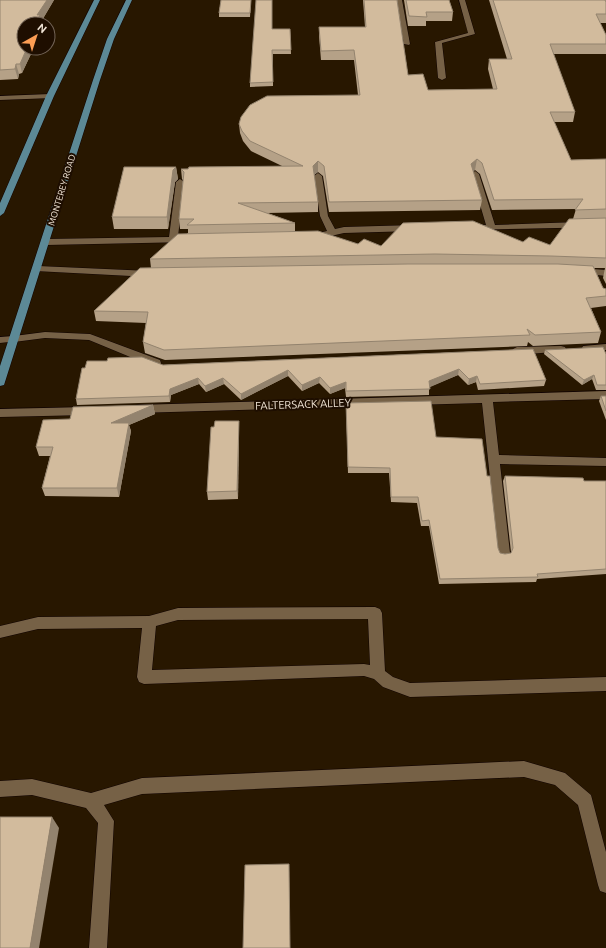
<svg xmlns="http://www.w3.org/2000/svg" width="606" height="948" font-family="Ubuntu,sans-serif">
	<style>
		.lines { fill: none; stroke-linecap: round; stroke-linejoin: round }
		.service-casing { stroke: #100300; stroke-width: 1 }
		.minor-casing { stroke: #100300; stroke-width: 1 }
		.primary-casing { stroke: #100300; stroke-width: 1 }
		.service { fill: #766146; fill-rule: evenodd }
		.minor { fill: #766146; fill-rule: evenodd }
		.primary { fill: #5c8996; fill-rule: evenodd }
		.wall { fill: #b5a187; fill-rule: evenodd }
		.shaded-wall { fill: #93836e }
		.building { fill: #d2bb9d; stroke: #93836e }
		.labels { text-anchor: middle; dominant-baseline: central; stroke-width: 4; stroke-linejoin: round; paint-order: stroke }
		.far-street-label { font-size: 9px; fill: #f2e6d7; stroke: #1e0e00 }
		.street-label { font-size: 11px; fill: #f2e6d7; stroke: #1e0e00 }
	</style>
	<rect width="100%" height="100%" fill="#281700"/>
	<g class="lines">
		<defs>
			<g id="service">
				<polygon points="396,0 402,0 410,44 409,45 404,44"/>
				<polygon points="459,0 465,0 475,34 442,43 446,78 442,80 438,78 435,42 468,33"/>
				<polygon points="475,171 479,174 495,225 606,221 606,227 467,230 465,228 467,226 486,225 471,174"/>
				<polygon points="318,173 322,176 328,216 335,229 344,227 414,225 419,228 414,231 344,233 313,240 310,239 308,237 310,235 327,231 320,216 314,176"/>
				<polygon points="180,179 184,182 178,237 190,238 192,240 190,242 46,245 41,242 46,239 169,237 176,182"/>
				<polygon points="38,266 150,271 155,274 150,277 35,271 33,269 35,267"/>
				<polygon points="581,268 606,270 606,276 578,273 576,271"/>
				<polygon points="45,332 90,334 160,360 161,363 160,366 152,366 89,340 45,338 14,342 9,339 14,336"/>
				<polygon points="606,344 606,350 583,350 582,348 583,346"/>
				<polygon points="561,346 565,347 566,349 565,351 517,355 513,353 512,351 513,349 517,347"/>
				<polygon points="606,391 606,399 493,402 499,455 606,458 606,466 500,464 510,553 509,557 504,558 499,557 498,553 482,403 137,413 133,412 131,409 133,406 137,405"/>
				<polygon points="87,407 91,408 93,411 91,414 87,415 0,417 0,409"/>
				<path d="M375,607L380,609L382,613L385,671L393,677L410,683L606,677V691L410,697L383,687L374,679L364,676L144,684L139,682L137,677L142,628L38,629L0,638V626L38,617L149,616L178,608ZM368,619L370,665L364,664L152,670L156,626L178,620Z"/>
				<polygon points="524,761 565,773 591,795 606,852 606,893 600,891 598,885 578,805 555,785 524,777 142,794 104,805 114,821 107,948 89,948 98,823 86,808 32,795 0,797 0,781 32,779 91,793 142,778"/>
			</g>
			<g id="minor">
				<polygon points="50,94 53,94 53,98 0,100 0,96"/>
				<polygon points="14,336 18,337 19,339 18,341 0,343 0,337"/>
			</g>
			<g id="primary">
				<polygon points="94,0 100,0 54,96 4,213 0,216 0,203 46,96"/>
				<polygon points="126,0 132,0 114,39 100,80 5,382 4,385 0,386 0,366 93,80 107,39"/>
			</g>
		</defs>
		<use href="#service" class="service-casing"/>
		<use href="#minor" class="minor-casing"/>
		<use href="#primary" class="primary-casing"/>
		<use href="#service" class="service"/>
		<use href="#minor" class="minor"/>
		<use href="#primary" class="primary"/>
	</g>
	<g class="wall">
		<polygon points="0,0 54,0 41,22 41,24 24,24 24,48 31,48 31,54 22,73 19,74 18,79 0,80"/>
		<polygon points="221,0 251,0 250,17 219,17 219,13"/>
		<path d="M363,0H397L408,75L428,90L493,89L488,69L489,59H507L489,0H606V23H600L606,35V54H553L575,112L573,122H554L571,160L606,159V284L603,278L605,268H594L603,288L606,289V306L591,308L601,332L598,343L533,346L528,342L527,346L165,360L145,353L143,342L146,323L96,321L94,311L151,268L150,259L188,233V229H180L179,219L183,180L182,179L181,169L282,166L251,151L243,141L240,133L239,124L358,95L354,60H321L319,36V27H365ZM475,170L480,174L492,210L576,209L573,219L550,245L523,242L381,246L358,244L295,231V223L267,213L318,212V202L314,175L318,172L323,176L329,212L480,210L482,200L473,171Z"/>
		<polygon points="404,0 449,0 453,12 452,21 426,21 426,26 408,26"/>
		<polygon points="272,29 290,29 291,54 273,54 273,86 250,87 250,83"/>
		<polygon points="176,167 178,179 175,182 168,229 114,229 112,217"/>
		<polygon points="533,349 546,380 544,386 478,390 476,382 468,385 458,375 429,387 429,395 346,397 345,388 330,394 319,383 302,391 288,376 241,400 224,384 206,392 199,384 171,395 170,402 77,405 76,399 163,365"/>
		<polygon points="545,350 606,354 606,390 596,390 592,379 582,385 544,354"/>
		<polygon points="601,396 606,396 606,420 599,401"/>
		<polygon points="346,403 436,437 487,476 498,548 500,553 505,554 511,553 511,552 503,481 505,476 584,481 606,481 606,574 537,579 536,582 439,584 429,526 421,526 417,503 391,502 389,473 348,473"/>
		<polygon points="153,405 155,414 129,425 131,431 119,497 45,496 42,488 50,456 39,456 36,447 70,419"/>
		<polygon points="239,421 239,429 238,499 208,500 207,492 214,427"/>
	</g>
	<g class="shaded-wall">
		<polygon points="47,0 54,0 41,22 41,24 35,24 37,15"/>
		<polygon points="27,48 31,48 31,54 22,73 20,64"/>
		<polygon points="16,64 19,74 18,79 15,69"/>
		<polygon points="477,159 475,170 470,174 471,164"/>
		<polygon points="318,161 318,172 313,176 313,166"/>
		<polygon points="176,167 178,179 175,182 168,229 167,217 173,170"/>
		<polygon points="459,369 458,375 428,388 429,381"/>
		<polygon points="288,370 288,376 241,400 241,394"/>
		<polygon points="594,375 592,379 582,385 584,380"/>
		<polygon points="477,376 476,382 468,385 469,379"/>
		<polygon points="320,377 319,383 302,391 302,385"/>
		<polygon points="198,378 199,384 171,395 170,402 169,396 170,389"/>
		<polygon points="223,378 224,384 206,392 205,386"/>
		<polygon points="346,382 345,388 330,394 330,388"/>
		<polygon points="153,405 155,414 129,425 131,431 119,497 117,488 111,423"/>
		<polygon points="239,421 239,429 238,499 237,491"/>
		<polygon points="52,817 59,828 39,948 30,948"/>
	</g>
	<g class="building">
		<polygon points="0,0 47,0 37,15 40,15 35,24 24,24 24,48 27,48 20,64 16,64 15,69 0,70"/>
		<polygon points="221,0 251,0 250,13 219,13"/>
		<polygon points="256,0 272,0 272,29 290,29 291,50 272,50 273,82 250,83"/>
		<polygon points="364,0 397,0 408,75 423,74 428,90 497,89 489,59 512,59 493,0 605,0 606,2 606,14 596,14 606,35 606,44 550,44 575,112 550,112 571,160 606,159 606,209 575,210 583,199 494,200 482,163 477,159 471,164 482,200 329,202 324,166 318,161 313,166 318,202 238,203 295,223 187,225 194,219 179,219 184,172 181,169 188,169 189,167 303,166 250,141 242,131 239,124 241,117 250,105 267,96 360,95 354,50 321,51 319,27 366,27"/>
		<polygon points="406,0 449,0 453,12 426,12 427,17 409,16"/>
		<polygon points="124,167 176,167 173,170 167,217 112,217"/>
		<polygon points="606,218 606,258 551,256 435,254 150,259 178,234 318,231 358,244 364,239 381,246 403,223 473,221 523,242 529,237 550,245 569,219"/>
		<polygon points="408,264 558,264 593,266 603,288 606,289 606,296 586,298 601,332 535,335 527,329 530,335 164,350 143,342 148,312 94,311 140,268"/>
		<polygon points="603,347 606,354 606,385 597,385 594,375 584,380 545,350"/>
		<polygon points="533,349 546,380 480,384 477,376 469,379 459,369 429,381 430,389 346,391 346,382 330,388 320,377 302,385 288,370 241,394 223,378 205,386 198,378 170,389 169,396 76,399 82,368 85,368 87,361 107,361 108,358 142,357 163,365"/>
		<polygon points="601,396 606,396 606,411"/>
		<polygon points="431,401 436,437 482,439 487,476 490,476 498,548 500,553 505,554 511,553 513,548 505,476 583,478 584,481 606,481 606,569 537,574 538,577 440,579 429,520 422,521 418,497 391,497 390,468 348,467 346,403"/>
		<polygon points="153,405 111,423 129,423 117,488 42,488 53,447 36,447 43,420 70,419 73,407"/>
		<polygon points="215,421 239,421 237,491 207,492 211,427 214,427"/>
		<polygon points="0,817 52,817 30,948 0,948"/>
		<polygon points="289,864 290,948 243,948 245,865"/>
	</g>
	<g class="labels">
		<g class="far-street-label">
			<text transform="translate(62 190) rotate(-73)">MONTEREY ROAD</text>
		</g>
		<g class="street-label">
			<text transform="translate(303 404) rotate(-2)">FALTERSACK ALLEY</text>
		</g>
	</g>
	<g transform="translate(36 36) rotate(39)"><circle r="19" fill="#1e0e00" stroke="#736456"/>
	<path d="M0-3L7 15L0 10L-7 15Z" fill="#fc9d54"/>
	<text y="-6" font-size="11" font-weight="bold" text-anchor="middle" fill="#f2e6d7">N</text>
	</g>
</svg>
